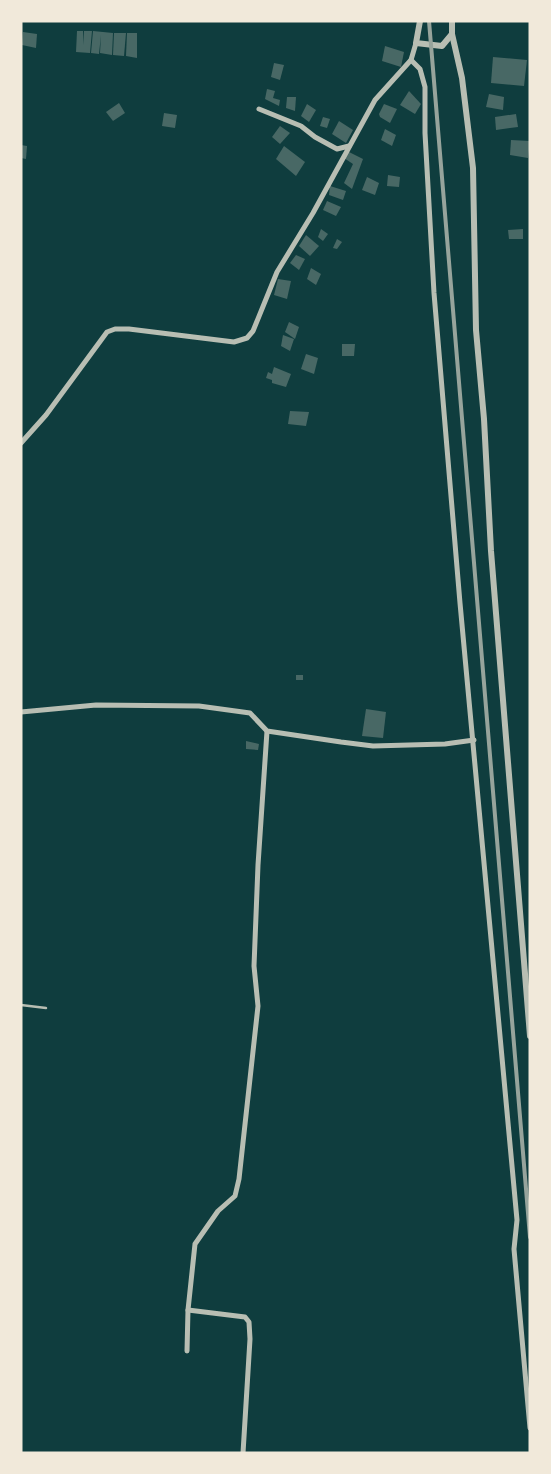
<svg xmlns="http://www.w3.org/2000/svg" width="551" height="1474" font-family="'PT Serif',serif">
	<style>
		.building { fill: #486865 }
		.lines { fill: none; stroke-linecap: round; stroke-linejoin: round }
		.service { stroke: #b8beb3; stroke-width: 2.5 }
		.minor { stroke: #b8beb3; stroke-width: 5 }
		.tertiary { stroke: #b8beb3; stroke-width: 6 }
		.rail { stroke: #97a49c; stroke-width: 4 }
	</style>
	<rect width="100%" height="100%" fill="#0f3d3e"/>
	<g class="building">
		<polygon points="77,31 83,31 83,45 84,31 92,31 90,53 76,52"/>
		<polygon points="93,31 113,33 112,55 100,53 101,35 99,54 91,53"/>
		<polygon points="23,32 37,34 36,48 22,45"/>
		<polygon points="114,33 126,33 124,56 113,55"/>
		<polygon points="127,33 137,33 137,58 126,56"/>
		<polygon points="385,46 404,52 401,67 382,61"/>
		<polygon points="493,57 527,60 524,86 491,83"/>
		<polygon points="274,63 284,65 280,80 271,77"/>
		<polygon points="267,89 275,91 273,98 280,100 279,106 265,99"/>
		<polygon points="409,91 421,104 415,114 400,105"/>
		<polygon points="489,94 504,97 503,110 486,107"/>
		<polygon points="287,97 296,97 295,111 286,108"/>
		<polygon points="119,103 125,113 113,121 106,112"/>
		<polygon points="307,104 316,110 309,122 301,116"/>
		<polygon points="384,104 397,109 390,123 380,117 379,114"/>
		<polygon points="164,113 177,115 175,128 162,126"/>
		<polygon points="516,114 518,127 496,130 495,117"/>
		<polygon points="323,117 330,119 327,128 320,126"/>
		<polygon points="339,121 353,130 346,143 332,134"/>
		<polygon points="280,126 290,133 280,144 272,137"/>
		<polygon points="385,129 396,135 392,146 381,140"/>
		<polygon points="511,140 530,141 528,158 510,155"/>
		<polygon points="21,145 27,146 26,159 21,158"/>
		<polygon points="284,146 305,162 296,176 276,159"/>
		<polygon points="347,151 363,159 352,189 344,183 353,164 344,158"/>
		<polygon points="388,175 400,177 399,187 387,186"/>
		<polygon points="367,177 379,183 375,195 362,190"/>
		<polygon points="330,186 346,191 343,200 329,195"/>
		<polygon points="327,201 341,207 336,216 323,210"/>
		<polygon points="321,229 328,234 323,241 318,237"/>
		<polygon points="523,229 523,239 509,239 508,230"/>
		<polygon points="306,235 319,246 310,256 299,246"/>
		<polygon points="337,239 342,242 337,249 333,248"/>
		<polygon points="296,255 305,259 299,270 290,263"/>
		<polygon points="311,268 321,274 316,285 307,279"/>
		<polygon points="278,279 291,281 287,299 274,295"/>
		<polygon points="289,322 299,327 295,339 285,332"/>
		<polygon points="283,335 294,339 290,351 281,346"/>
		<polygon points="342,344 355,344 354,356 342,356"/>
		<polygon points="306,354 318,358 314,374 301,369"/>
		<polygon points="274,367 291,374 286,387 272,383 272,380 266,378 268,372 272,374"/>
		<polygon points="290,411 309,412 306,426 288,424"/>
		<rect x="296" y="675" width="7" height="5"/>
		<polygon points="366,709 386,712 383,738 362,736"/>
		<polygon points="246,741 259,744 258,750 246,749"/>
	</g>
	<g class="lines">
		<polyline class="service" points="21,1005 46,1008"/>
		<g class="minor">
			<polyline points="411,60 420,69 425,87 425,133 434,293 460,603 517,1220 514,1249 530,1428"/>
			<polyline points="259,109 301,126 315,137 337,149 349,146"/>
			<polyline points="21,443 46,415 107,332 115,329 129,329 234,342 247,338 253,331 277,272 313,213 375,100 411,60 416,43"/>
			<polyline points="21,712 96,705 199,706 250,713 267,731 341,742 373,746 445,744 474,740"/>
			<polyline points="188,1310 245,1317 249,1322 250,1339 243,1453"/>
			<polyline points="187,1351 188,1310 195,1244 218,1211 235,1196 239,1179 258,1006 254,966 258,865 267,731"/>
		</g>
		<g class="tertiary">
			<polyline points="420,21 416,43 442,46 452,34 452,21"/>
			<polyline points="452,34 462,78 473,168 476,330 484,419 491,551 530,1036"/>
		</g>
		<polyline class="rail" points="429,21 530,1237"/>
	</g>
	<rect width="551" height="1474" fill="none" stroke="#f1e9da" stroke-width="45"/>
</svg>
